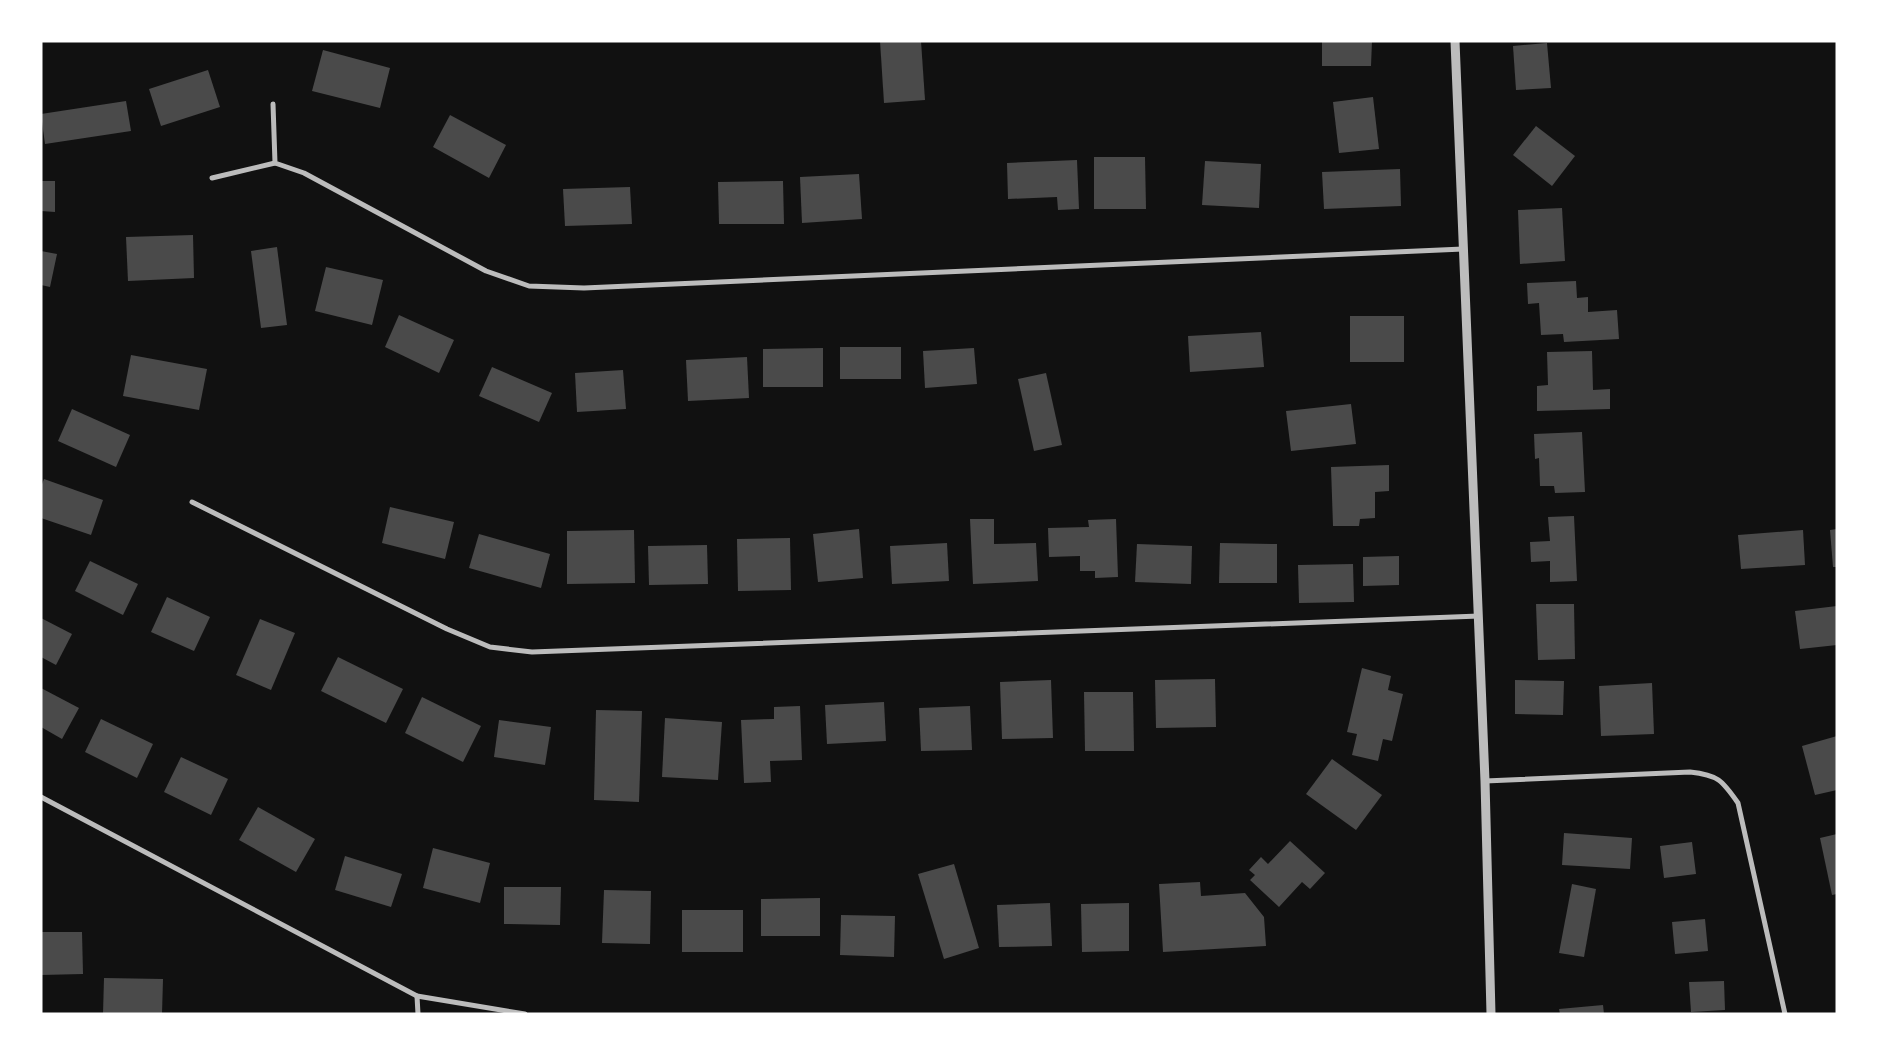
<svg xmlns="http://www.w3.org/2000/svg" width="1878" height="1055" font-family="'DM Sans',sans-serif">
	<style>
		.building { fill: #4a4a4a }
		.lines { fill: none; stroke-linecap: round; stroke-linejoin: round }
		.minor { stroke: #bcbcbc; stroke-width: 5 }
		.tertiary { stroke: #bcbcbc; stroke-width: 9 }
	</style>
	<rect width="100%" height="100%" fill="#111"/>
	<g class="building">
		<polygon points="880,41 921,41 925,100 884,103"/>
		<polygon points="1322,41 1372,41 1371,66 1322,66"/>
		<polygon points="1547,43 1551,88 1516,90 1513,46"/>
		<polygon points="323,50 390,68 380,108 312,91"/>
		<polygon points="208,70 220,107 161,126 149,89"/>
		<polygon points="1373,97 1379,149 1339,153 1333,102"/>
		<polygon points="126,101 131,131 45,144 41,114"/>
		<polygon points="450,115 506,145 489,178 433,147"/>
		<polygon points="1536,126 1575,156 1552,186 1513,155"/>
		<polygon points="1094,157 1145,157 1146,209 1094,209"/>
		<polygon points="1077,160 1079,209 1058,210 1057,197 1008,199 1007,163"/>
		<polygon points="1205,161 1261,164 1259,208 1202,205"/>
		<polygon points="1400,169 1401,206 1324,209 1322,172"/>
		<polygon points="859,174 862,219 802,223 800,177"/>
		<polygon points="41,181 55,181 55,212 41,211"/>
		<polygon points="783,181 784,224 719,224 718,182"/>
		<polygon points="630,187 632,224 565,226 563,189"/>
		<polygon points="1562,208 1565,261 1520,264 1518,210"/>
		<polygon points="193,235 194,278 128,281 126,237"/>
		<polygon points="277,247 287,325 261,328 251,251"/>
		<polygon points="41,251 57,254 50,287 41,285"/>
		<polygon points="326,267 383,280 372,325 315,311"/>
		<polygon points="1576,281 1577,298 1588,297 1588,312 1617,310 1619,339 1564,342 1563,334 1541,335 1539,303 1528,304 1527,283"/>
		<polygon points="399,315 454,340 439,373 385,347"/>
		<rect x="1350" y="316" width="54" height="46"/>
		<polygon points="1261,332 1264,367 1190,372 1188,336"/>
		<rect x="840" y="347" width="61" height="32"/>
		<polygon points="823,348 823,387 763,387 763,349"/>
		<polygon points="974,348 977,384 925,388 923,351"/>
		<polygon points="1592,351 1593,390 1610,389 1610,409 1537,411 1537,386 1548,385 1547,352"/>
		<polygon points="131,355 207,369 199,410 123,396"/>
		<polygon points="747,357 749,398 688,401 686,360"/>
		<polygon points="492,367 552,393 539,422 479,396"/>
		<polygon points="623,370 626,409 577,412 575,373"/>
		<polygon points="1046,373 1062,445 1034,451 1018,379"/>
		<polygon points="1351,404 1356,444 1291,451 1286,411"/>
		<polygon points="72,409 130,435 116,467 58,441"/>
		<polygon points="1582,432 1585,492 1555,493 1554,486 1540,486 1539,458 1535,459 1534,434"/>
		<polygon points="1389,465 1389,491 1375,492 1375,518 1360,519 1359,526 1333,526 1331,467"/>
		<polygon points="44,479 103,500 91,535 41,518 41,487"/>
		<polygon points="390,507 454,522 445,559 382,543"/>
		<polygon points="1574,516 1577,581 1550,582 1550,561 1531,562 1530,542 1550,541 1548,517"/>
		<polygon points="970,519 994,519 994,544 1036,543 1038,581 973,584"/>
		<polygon points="1116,519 1118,577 1095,578 1095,571 1080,571 1080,556 1049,557 1048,528 1089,527 1088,520"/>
		<polygon points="859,529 863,578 818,582 813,534"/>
		<polygon points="1837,529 1837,567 1833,567 1830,530"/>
		<polygon points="634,530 635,583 567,584 567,531"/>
		<polygon points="1803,530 1805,565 1741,569 1738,535"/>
		<polygon points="479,534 550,554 541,588 469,568"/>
		<polygon points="790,538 791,590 738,591 737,539"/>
		<polygon points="947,543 949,581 892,584 890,546"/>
		<polygon points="1220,543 1277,544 1277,583 1219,583"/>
		<polygon points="1137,544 1192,546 1191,584 1135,582"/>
		<polygon points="707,545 708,584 649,585 648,546"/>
		<polygon points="1399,556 1399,585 1363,586 1363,557"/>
		<polygon points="90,561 138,584 123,615 75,591"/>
		<polygon points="1353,564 1354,602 1299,603 1298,565"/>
		<polygon points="167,597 210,617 194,651 151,632"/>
		<polygon points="1536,604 1574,604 1575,659 1538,660"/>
		<polygon points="1837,606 1837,645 1800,649 1795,611"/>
		<polygon points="41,618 72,634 56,665 41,657"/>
		<polygon points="260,619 295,633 271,690 236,675"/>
		<polygon points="338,657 403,689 386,723 321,691"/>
		<polygon points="1362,668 1391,676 1388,690 1403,694 1392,741 1383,739 1378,761 1352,755 1357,734 1347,732"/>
		<polygon points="1215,679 1216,727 1156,728 1155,680"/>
		<polygon points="1051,680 1053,738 1002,739 1000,682"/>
		<polygon points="1515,680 1564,681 1563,715 1515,714"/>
		<polygon points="1652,683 1654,734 1601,736 1599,686"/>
		<polygon points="41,688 79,708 62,739 41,727"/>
		<polygon points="1084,692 1133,692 1134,751 1085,751"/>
		<polygon points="422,697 481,726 463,762 405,733"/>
		<polygon points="884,702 886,741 827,744 825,705"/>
		<polygon points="800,706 802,760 770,761 771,782 744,783 741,720 774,719 774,707"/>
		<polygon points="970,706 972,750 921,751 919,708"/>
		<polygon points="596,710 642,711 639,802 594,800"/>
		<polygon points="665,718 722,722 718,780 662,777"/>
		<polygon points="101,719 153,744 137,778 85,752"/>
		<polygon points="499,720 551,727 545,765 494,757"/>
		<polygon points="1837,736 1837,790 1815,795 1802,746"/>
		<polygon points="181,757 228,779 211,815 164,792"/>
		<polygon points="1332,759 1382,795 1356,830 1306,794"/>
		<polygon points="258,807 315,839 296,872 239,840"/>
		<polygon points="1564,833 1632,838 1630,869 1562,865"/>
		<polygon points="1837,834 1837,894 1832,895 1820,838"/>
		<polygon points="1290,841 1325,873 1310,889 1302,882 1279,907 1250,880 1255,875 1249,870 1261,857 1268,864"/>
		<polygon points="1692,842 1696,874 1664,878 1660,846"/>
		<polygon points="433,848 490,863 480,903 423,888"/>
		<polygon points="345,856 402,874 391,907 335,890"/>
		<polygon points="954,864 979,948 944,959 918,874"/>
		<polygon points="1200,882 1201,896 1245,893 1264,917 1266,946 1163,952 1159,884"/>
		<polygon points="1572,884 1596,889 1584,957 1559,953"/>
		<polygon points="504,887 561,887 560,925 504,924"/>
		<polygon points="604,890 651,891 650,944 602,943"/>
		<polygon points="820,898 820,936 761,936 761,899"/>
		<polygon points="1050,903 1052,946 999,947 997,905"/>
		<polygon points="1129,903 1129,951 1082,952 1081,904"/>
		<rect x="682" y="910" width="61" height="42"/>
		<polygon points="841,915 895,916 894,957 840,955"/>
		<polygon points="1705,919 1708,951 1675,954 1672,922"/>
		<polygon points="41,932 82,932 83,974 41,975"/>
		<polygon points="104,978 163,979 162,1014 103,1014"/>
		<polygon points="1724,981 1725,1010 1691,1012 1689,982"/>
		<polygon points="1603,1005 1604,1014 1560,1014 1559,1009"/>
	</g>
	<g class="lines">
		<g class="minor">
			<polyline points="273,104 275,163 304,173 486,271 529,286 584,288 1463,249"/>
			<polyline points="212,178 275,163"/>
			<polyline points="192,502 447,629 490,647 532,652 1479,616"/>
			<path d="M1485,781L1690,772C1718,775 1722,780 1738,803L1785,1014"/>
			<polyline points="41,797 417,996 525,1014"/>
			<polyline points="417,996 418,1014"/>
		</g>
		<polyline class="tertiary" points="1455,41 1485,781 1491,1014"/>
	</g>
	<rect width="1878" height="1055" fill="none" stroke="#ffffff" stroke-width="85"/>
</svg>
